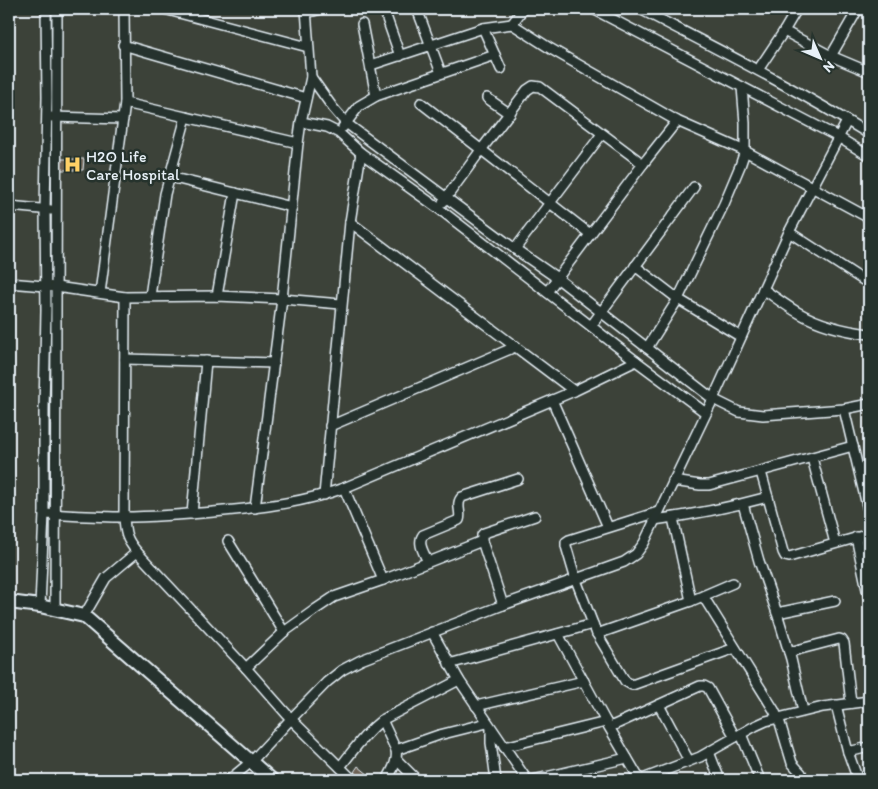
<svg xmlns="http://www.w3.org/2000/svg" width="878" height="789" font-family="Itim,sans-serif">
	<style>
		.building { fill: #6e6456; stroke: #e8f1f8 }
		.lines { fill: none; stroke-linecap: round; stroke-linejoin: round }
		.street-casing { stroke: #e8f1f8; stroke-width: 12 }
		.secondary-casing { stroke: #e8f1f8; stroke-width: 16 }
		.street { stroke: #26332d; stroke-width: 9 }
		.secondary { stroke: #26332d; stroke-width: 12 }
		.labels { text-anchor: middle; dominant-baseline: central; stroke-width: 5; stroke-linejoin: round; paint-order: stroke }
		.poi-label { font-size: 16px; fill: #e8f1f8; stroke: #26332d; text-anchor: start }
	</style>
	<rect width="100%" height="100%" fill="#3c4239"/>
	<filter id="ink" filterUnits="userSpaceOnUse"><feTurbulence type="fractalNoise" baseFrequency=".02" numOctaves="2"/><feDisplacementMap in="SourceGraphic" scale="10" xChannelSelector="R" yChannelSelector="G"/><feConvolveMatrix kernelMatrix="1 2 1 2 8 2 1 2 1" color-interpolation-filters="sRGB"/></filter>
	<g filter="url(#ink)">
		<g class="building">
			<polygon points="59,159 84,159 83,170 59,170"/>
			<polygon points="358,766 369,775 364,780 354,772"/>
		</g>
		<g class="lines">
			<defs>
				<g id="street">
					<polyline points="164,9 308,47"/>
					<polyline points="417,9 441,73"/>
					<polyline points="593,9 838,137 869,156"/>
					<path d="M640,9C717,49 795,88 869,134"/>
					<polyline points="306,13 321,9"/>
					<polyline points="386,16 400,56"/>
					<polyline points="362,24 376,96"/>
					<polyline points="512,24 523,9"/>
					<polyline points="483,28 501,69"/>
					<polyline points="784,31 831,56 869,72"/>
					<polyline points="123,45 306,98"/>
					<polyline points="831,56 858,9"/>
					<polyline points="371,65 483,28 512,24 551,49 677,121 745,151 869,218"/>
					<polyline points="758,70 784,31 797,9"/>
					<polyline points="311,77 333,108 346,123 515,249 557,278 713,399 739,412 763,415 844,409 869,404"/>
					<polyline points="487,98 510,114"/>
					<polyline points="125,103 298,143"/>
					<polyline points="421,103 590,234"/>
					<polyline points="52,117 123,119"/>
					<polyline points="301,122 327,127 339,133 361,153 438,208 636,361 706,413"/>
					<polyline points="343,127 359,106 376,96 495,55"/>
					<polyline points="170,177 292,207"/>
					<polyline points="443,202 481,150 527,90 533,86 540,87 643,164"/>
					<polyline points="9,206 51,210"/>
					<polyline points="350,222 574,391"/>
					<polyline points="789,232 863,280"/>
					<polyline points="515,249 602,134"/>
					<polyline points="635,266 678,299 741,337"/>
					<polyline points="9,283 56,287 125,297 217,296 282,299 341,304"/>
					<path d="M763,289C775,297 786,306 799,313C820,325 845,331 869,334"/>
					<polyline points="547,292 643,164 677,121"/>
					<polyline points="100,293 125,103 124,9"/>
					<polyline points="150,296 165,194 186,117"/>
					<polyline points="217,296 235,193"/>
					<path d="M125,297L124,517C125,533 126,539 137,552L246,668L291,719L353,780"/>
					<polyline points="591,326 694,187"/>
					<polyline points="647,348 678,299 724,204 740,166 745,151 745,123 742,87"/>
					<polyline points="125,359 274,363"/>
					<polyline points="552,400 608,527"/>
					<polyline points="844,409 869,514"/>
					<polyline points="330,426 515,347"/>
					<polyline points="812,458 835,543"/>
					<polyline points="761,472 783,552 785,556 789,557 869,534"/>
					<polyline points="673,481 700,485 709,485 853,446"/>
					<polyline points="344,488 383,580"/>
					<polyline points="324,495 350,222 361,153"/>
					<polyline points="743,504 759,561 777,613 791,659 803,711"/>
					<polyline points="255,508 282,299 298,143 301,122 311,77 306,9"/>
					<polyline points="658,512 569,540 566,542 566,546 576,580 593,624 597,634 625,681 632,685 735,648"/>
					<path d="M44,514C70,515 97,517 124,517C157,517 191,514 224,511C265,507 305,502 344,488L574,391L636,361"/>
					<polyline points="192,514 206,361"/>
					<polyline points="673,518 691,601"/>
					<path d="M654,520C692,515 731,507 768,497"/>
					<polyline points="856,537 869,599"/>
					<polyline points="228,541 284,632"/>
					<path d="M428,562C424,553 417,543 423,535L459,520C462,512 455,504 462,497L518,479"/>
					<polyline points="703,596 774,710 780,723 792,763 801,773 804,780"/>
					<polyline points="503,605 482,541 482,535 484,533 535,516"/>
					<polyline points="40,606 44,514 44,410 46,310 45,210 47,97 46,9"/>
					<polyline points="55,610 57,9"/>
					<polyline points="777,613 835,601"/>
					<polyline points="84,616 106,578 137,552"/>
					<polyline points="432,632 459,680 527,780"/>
					<polyline points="558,634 606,722 640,780"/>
					<polyline points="597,634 691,601 733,583"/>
					<polyline points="789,652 839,639 842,640 844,643 851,703"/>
					<polyline points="449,664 593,624"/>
					<polyline points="246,668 284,632 316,609 334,597 383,580 482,541"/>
					<polyline points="659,705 689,761"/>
					<polyline points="836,705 848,752 858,780"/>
					<polyline points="476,706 584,681"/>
					<path d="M382,720L396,750C398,762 392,770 387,780"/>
					<polyline points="610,727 700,686 704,686 708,688 735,737"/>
					<polyline points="491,728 491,743 496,780"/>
					<polyline points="741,734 760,780"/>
					<polyline points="504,747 606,722"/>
					<polyline points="396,750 439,735 487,723"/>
					<polyline points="709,752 720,780"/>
					<polyline points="848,752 869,747"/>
					<polyline points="397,760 417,780"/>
					<path d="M340,767C353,751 365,733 382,720L459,680"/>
					<polyline points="229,780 251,762 291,719 327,682 342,670 361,660 503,605 624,562 636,554 644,543 713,399 789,232 847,121"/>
					<polyline points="533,780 627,758"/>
					<polyline points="640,780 700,757 755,726 766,721 823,707 869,701"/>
				</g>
				<polyline id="secondary" points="9,602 40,606 84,616 272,780"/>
			</defs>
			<use href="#street" class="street-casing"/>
			<use href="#secondary" class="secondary-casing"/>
			<use href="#street" class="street"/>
			<use href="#secondary" class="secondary"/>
		</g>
	</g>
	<defs>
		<symbol id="hospital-bare" viewBox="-9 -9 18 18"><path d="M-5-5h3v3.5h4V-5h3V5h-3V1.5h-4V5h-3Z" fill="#ffd166" stroke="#26332d" stroke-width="2.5" paint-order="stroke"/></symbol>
	</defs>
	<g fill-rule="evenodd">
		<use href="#hospital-bare" x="60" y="152" width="25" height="25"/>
	</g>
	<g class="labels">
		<g class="poi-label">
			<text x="86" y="156">H2O Life<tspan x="86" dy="18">Care Hospital</tspan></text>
		</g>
	</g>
	<rect width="878" height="789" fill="none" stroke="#26332d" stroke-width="30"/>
	<rect x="15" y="15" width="848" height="759" fill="none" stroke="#e8f1f8" stroke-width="2" filter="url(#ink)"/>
	<g transform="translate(820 58) rotate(135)" stroke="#26332d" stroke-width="4" paint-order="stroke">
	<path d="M0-4L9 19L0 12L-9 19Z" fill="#e8f1f8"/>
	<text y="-8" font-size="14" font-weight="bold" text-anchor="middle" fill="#e8f1f8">N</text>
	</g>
</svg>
